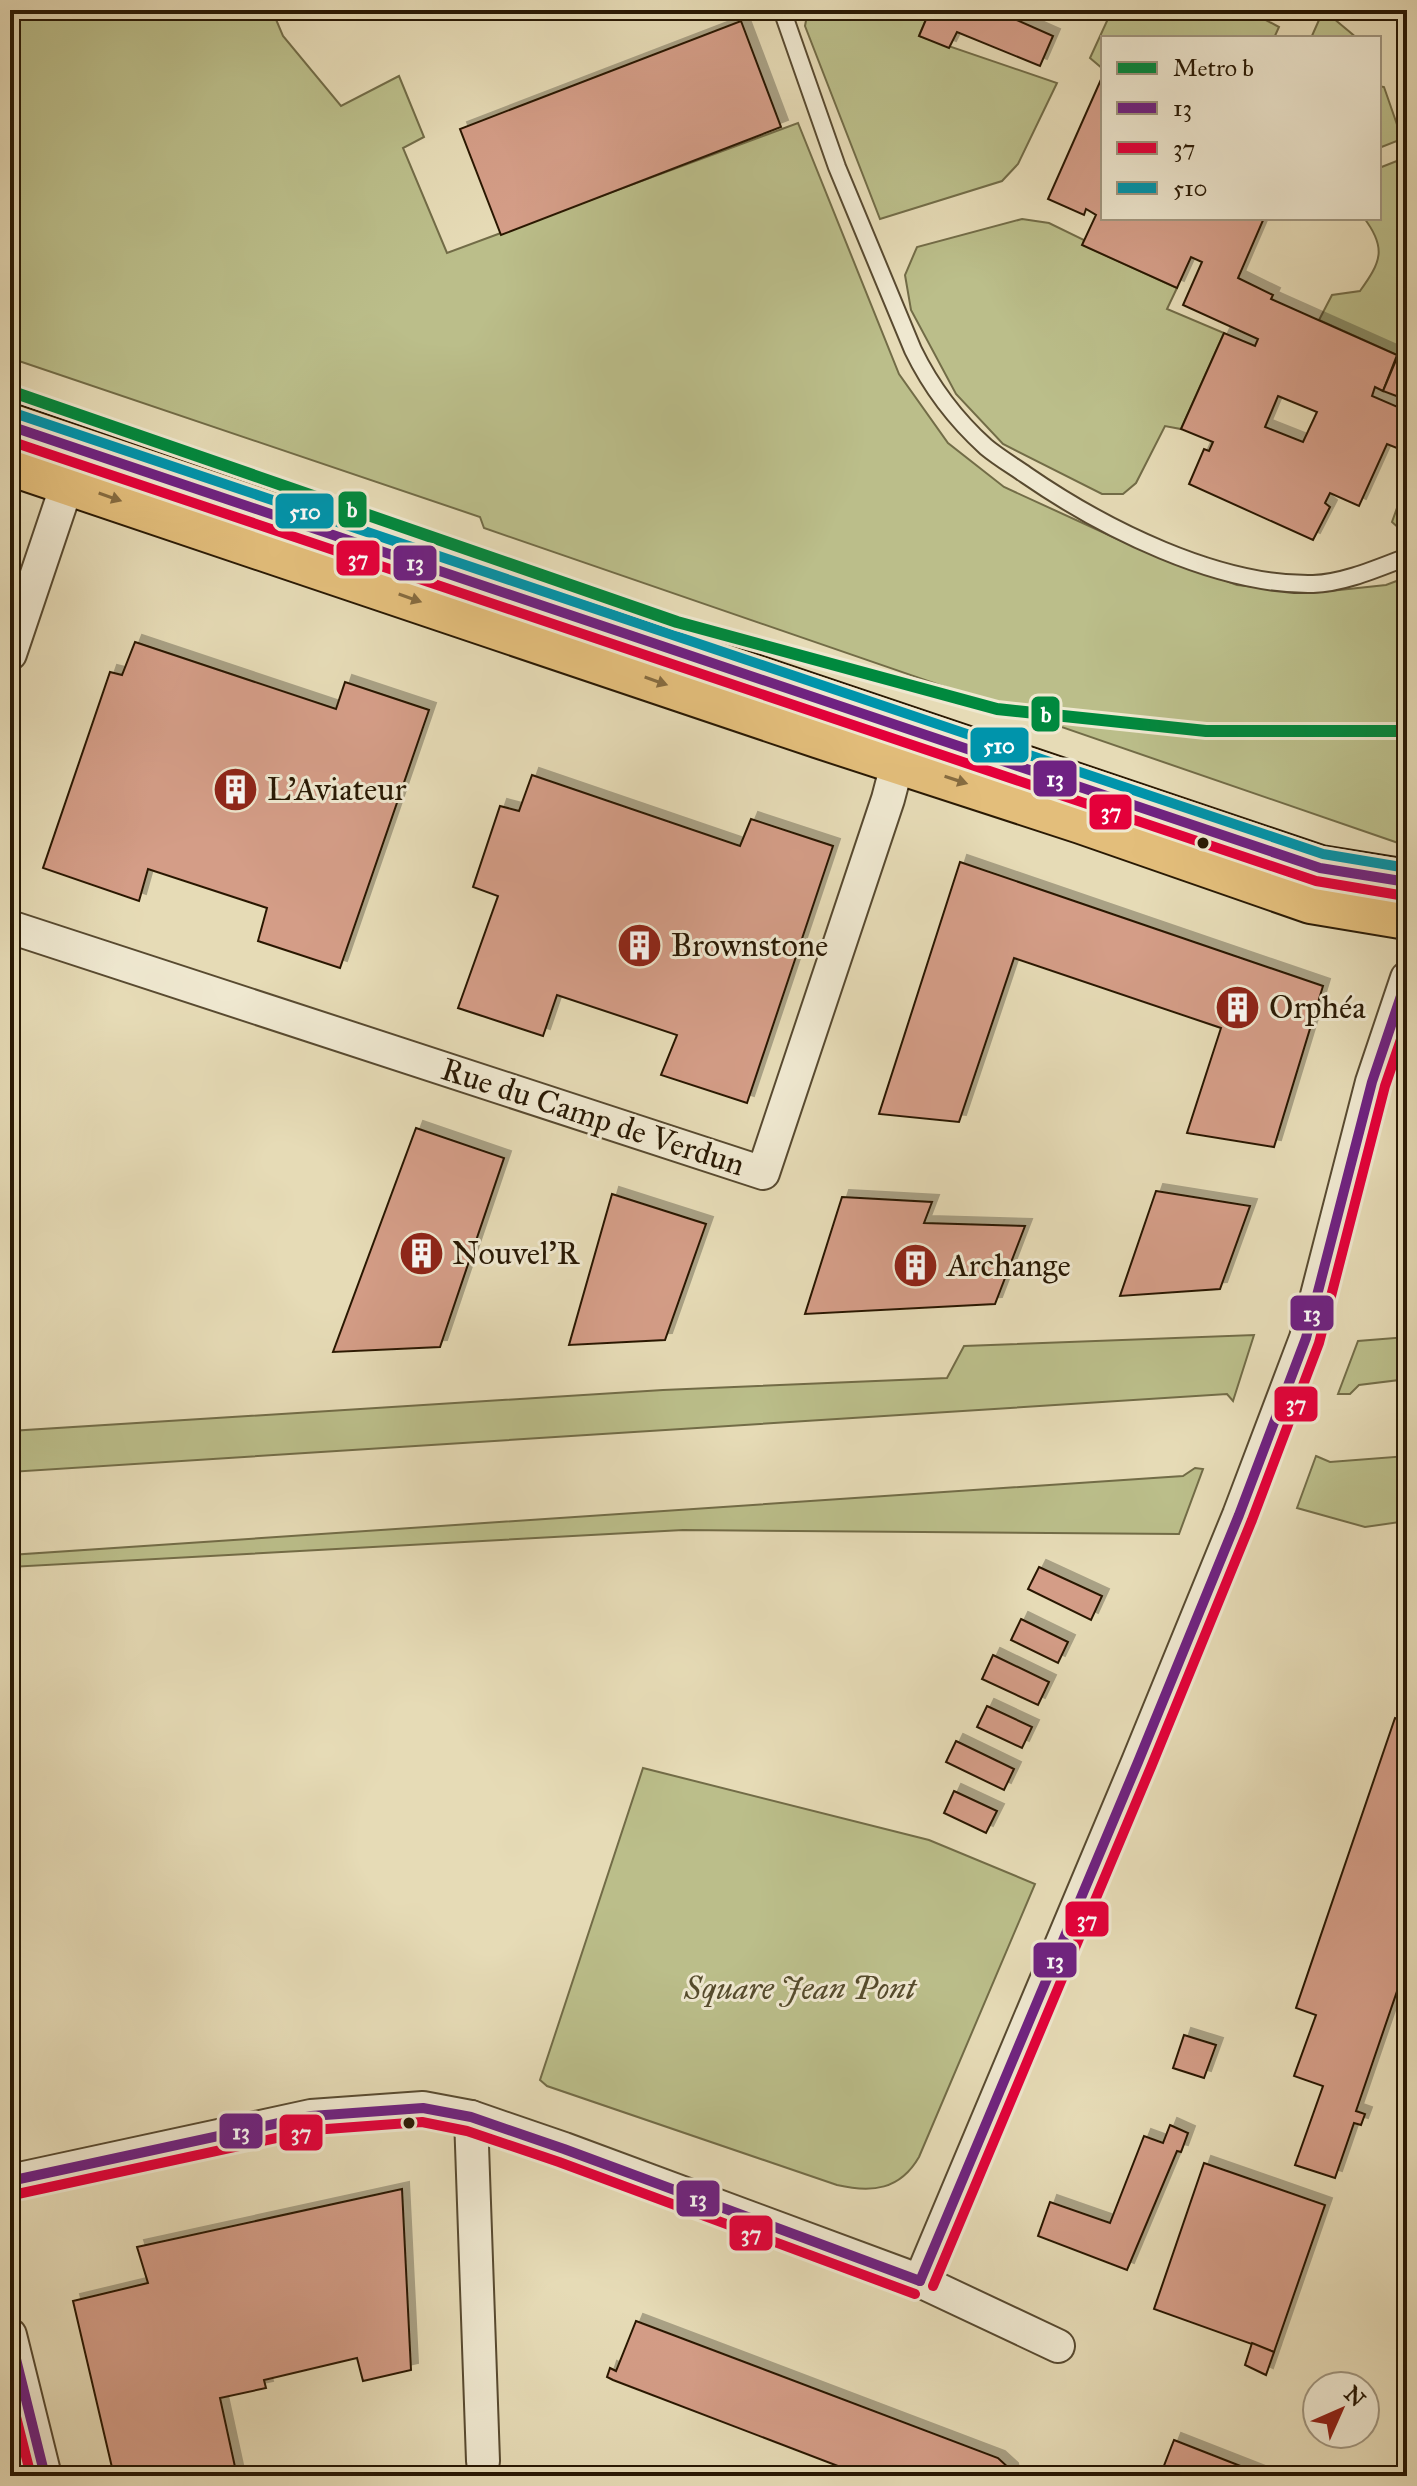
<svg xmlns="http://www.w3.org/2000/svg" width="1417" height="2486" font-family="'IM FELL Great Primer',serif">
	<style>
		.green { fill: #bbbe8a; stroke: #726c47; stroke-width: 2 }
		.building { fill: #d49d87; stroke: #291904; stroke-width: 2; fill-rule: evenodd; filter: url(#shadow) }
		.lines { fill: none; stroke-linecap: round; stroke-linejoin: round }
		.service-casing { stroke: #584a30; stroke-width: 20 }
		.minor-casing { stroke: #584a30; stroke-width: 36 }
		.primary-casing { stroke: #291904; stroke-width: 48 }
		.service { stroke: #efe8d0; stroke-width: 16 }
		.minor { stroke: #efe8d0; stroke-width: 32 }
		.primary { stroke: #e3be7b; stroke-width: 44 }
		.bus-1-casing { stroke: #efe8d0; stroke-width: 16 }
		.bus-2-casing { stroke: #efe8d0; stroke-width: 16 }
		.bus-3-casing { stroke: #efe8d0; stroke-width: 16 }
		.bus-1 { stroke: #6f2282; stroke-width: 10 }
		.bus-2 { stroke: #e4003a; stroke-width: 10 }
		.bus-3 { stroke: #0094ab; stroke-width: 10 }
		.metro-1-casing { stroke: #efe8d0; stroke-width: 18 }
		.metro-1 { stroke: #00893e; stroke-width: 12 }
		.oneway { fill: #866c40 }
		.bus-dot { fill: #291904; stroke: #efe8d0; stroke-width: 3 }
		.labels { text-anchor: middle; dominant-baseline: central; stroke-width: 6; stroke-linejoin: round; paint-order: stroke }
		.poi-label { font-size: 32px; fill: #291904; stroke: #efe8d0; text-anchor: start }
		.street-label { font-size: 32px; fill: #291904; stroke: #efe8d0 }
		.park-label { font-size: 32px; font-style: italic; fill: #554b2c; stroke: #efe8d0 }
		.line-badge { stroke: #efe8d0; stroke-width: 3 }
		.badge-label { font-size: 22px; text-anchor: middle; font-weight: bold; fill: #fff }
	</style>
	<defs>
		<filter id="shadow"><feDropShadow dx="7" dy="-7" stdDeviation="0" flood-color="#0004"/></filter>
	</defs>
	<rect width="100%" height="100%" fill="#e6dbb6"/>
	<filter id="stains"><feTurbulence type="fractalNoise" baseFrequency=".0025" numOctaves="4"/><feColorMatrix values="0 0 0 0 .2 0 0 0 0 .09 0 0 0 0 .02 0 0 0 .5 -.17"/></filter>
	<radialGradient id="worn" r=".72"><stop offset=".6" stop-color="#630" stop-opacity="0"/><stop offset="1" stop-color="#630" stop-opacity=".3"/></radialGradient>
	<g class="green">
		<polygon points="10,10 272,10 283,36 341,106 399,76 424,137 403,148 447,253 798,123 899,374 948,443 1004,487 1124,542 1237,585 1311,593 1386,585 1407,577 1407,846 484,528 480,517 10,358"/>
		<polygon points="808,10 930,10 919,36 1057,83 1018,164 1002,181 880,219 805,26"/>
		<polygon points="1112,10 1247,10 1279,27 1274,38 1103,38 1103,69 1090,58"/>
		<polygon points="1333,18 1357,38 1366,38 1311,38 1319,20"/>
		<polygon points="1379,86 1384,87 1402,139 1379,148"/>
		<path d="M1407,157V334L1397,355L1319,320L1332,295L1360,291C1381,262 1387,248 1364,218H1379V168Z"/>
		<polygon points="1022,219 1049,223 1084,240 1083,245 1177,288 1167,309 1224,333 1181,429 1165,426 1136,483 1123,494 1102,494 1003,444 956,394 911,310 905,275 917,247"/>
		<polygon points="1407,480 1407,530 1402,531 1392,522"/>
		<polygon points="1254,1335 1233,1401 1227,1394 10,1472 10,1431 663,1390 947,1378 964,1346"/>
		<polygon points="1407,1337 1407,1379 1359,1385 1350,1394 1338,1394 1358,1341"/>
		<polygon points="1316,1456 1330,1462 1407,1456 1407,1521 1365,1527 1297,1508"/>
		<polygon points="1195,1468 1203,1469 1179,1534 683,1530 10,1567 10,1555 1183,1476"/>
		<path d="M643,1768L929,1840L1035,1884L919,2157C900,2190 872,2193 837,2185L547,2086L540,2080Z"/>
	</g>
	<g class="building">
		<polygon points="930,10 994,10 1053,36 1040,66 957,32 949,48 919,36"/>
		<polygon points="741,21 781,127 501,235 460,129"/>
		<path d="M1103,75V218H1264L1238,278L1273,295L1271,299L1397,355L1383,391L1375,387L1372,396L1402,409L1405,399L1407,400V452L1387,444L1359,506L1330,493L1325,503L1330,507L1313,540L1189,484L1204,449L1209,451L1213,442L1181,429L1224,333L1255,346L1258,339L1183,305L1202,262L1191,257L1177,288L1082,245L1096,215L1086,209L1084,215L1048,199ZM1278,396L1317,412L1303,442L1265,427Z"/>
		<polygon points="1407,334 1407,400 1383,391"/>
		<polygon points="135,642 336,709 345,682 429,710 340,968 258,941 267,908 148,869 139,901 43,868 110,672 122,675"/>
		<polygon points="532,775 740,846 751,819 833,846 747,1103 661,1075 677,1035 557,995 543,1036 458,1008 498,896 473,887 500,806 519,811"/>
		<polygon points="960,862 1323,986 1274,1147 1187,1133 1221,1028 1014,958 959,1122 879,1114"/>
		<polygon points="416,1128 504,1158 440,1347 333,1352"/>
		<polygon points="1156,1191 1250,1206 1220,1289 1120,1296"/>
		<polygon points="612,1194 706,1224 665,1340 569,1345"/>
		<polygon points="842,1197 932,1202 924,1223 1025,1226 995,1304 805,1314"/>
		<polygon points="1407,1290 1407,1313 1399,1308 1397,1300 1401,1293"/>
		<polygon points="1407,1524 1407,1548 1403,1549 1398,1526"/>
		<polygon points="1039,1567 1102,1596 1091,1620 1028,1589"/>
		<polygon points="1021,1619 1068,1642 1058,1663 1011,1640"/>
		<polygon points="993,1655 1049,1682 1038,1705 982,1679"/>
		<polygon points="1407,1702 1407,1962 1356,2111 1365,2114 1361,2125 1354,2123 1335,2178 1295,2165 1323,2086 1294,2076 1316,2015 1296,2008 1395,1718 1401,1720"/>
		<polygon points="987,1706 1032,1727 1022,1748 977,1727"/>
		<polygon points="956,1741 1014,1769 1004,1790 946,1762"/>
		<polygon points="954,1791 997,1811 986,1833 944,1813"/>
		<polygon points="1184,2035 1216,2045 1204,2078 1173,2068"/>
		<polygon points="1170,2125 1188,2133 1181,2152 1177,2151 1127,2270 1038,2236 1050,2202 1110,2223 1144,2136 1163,2143"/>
		<polygon points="1204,2163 1325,2205 1274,2352 1154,2309"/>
		<polygon points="402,2189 411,2370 363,2381 357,2358 264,2380 266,2388 220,2398 237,2476 114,2476 73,2301 148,2283 137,2247"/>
		<polygon points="636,2321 998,2458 1011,2470 1012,2476 864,2476 613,2380 607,2377 610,2368 616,2371"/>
		<polygon points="1252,2343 1274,2352 1266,2375 1245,2365"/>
		<polygon points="1174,2440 1266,2476 1160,2476"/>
	</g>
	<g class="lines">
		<defs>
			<path id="service" d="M782,10L837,167L913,350C931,387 955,419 986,447C998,457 1013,466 1026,475C1103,528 1217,586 1313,584C1344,583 1378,568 1407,557"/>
			<g id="minor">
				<polyline points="10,654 74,464"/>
				<polyline points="10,927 763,1173 888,799 898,761"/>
				<polyline points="471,2117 483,2461"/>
				<polyline points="10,2181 311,2116 423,2108 471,2117 564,2149 920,2281 1058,2346"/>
				<polyline points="920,2281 1138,1762 1239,1515 1306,1338 1372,1082 1407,978"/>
				<polyline points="10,2335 45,2476"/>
			</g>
			<g id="primary">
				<polyline points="10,426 1320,868 1407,882"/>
				<polyline points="10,463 820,736 1081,821 1311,901 1407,917"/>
			</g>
		</defs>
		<use href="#service" class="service-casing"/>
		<use href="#minor" class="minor-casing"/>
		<use href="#primary" class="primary-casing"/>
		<use href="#service" class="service"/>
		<use href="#minor" class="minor"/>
		<use href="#primary" class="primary"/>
		<defs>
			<g id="bus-1">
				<polyline points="10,426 1320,868 1407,882"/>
				<polyline points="10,2181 311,2116 423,2108 471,2117 564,2149 920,2281"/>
				<polyline points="920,2281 1138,1762 1239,1515 1306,1338 1372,1082 1407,978"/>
				<polyline points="10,2335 45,2476"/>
			</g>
			<g id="bus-2">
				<polyline points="10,441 1316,881 1405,896"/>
				<polyline points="13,2195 313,2130 422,2122 467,2131 559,2162 915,2294"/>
				<polyline points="933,2286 1151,1767 1252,1520 1319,1343 1385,1086 1407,1022"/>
				<polyline points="10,2393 31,2476"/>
			</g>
			<polyline id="bus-3" points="14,413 1323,854 1407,868"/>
		</defs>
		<use href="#bus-1" class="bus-1-casing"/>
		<use href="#bus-2" class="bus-2-casing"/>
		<use href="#bus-3" class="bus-3-casing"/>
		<use href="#bus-1" class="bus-1"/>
		<use href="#bus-2" class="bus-2"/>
		<use href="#bus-3" class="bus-3"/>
		<defs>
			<polyline id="metro-1" points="10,391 677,622 997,709 1206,731 1407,731"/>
		</defs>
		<use href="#metro-1" class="metro-1-casing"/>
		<use href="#metro-1" class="metro-1"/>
	</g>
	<defs><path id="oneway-solid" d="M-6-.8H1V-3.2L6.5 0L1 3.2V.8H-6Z" transform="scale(2)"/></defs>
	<g class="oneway">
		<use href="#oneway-solid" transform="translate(110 497) rotate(19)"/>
		<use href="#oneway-solid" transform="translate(410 598) rotate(19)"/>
		<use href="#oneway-solid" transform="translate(656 681) rotate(19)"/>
		<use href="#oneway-solid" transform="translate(956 780) rotate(18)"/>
	</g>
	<defs>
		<symbol id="building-disc" viewBox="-11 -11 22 22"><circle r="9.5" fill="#8f2418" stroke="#efe8d0"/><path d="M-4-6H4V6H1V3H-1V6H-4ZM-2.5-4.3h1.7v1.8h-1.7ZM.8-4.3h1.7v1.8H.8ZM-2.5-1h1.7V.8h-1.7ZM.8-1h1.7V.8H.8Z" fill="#fff"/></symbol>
	</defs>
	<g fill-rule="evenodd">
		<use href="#building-disc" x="210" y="764" width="51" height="51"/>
		<use href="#building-disc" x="614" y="920" width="51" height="51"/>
		<use href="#building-disc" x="1212" y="982" width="51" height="51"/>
		<use href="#building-disc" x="396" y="1228" width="51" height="51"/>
		<use href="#building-disc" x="890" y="1240" width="51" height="51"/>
	</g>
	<g class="bus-dot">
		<circle cx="1203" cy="843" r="7"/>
		<circle cx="409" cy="2123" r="7"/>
	</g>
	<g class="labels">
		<g class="poi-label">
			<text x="267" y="789">L'Aviateur</text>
			<text x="671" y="945">Brownstone</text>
			<text x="1269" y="1007">Orphéa</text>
			<text x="452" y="1253">Nouvel'R</text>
			<text x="947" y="1265">Archange</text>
		</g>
		<g class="street-label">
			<text transform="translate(593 1117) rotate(18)">Rue du Camp de Verdun</text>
		</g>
		<g class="park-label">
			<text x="800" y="1988">Square Jean Pont</text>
		</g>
	</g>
	<g class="line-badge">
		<rect x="337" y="490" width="31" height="39" rx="8" fill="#00893e"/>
		<rect x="274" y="492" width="61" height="38" rx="8" fill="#0094ab"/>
		<rect x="335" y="539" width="46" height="38" rx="8" fill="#e4003a"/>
		<rect x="392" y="544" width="46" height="38" rx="8" fill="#6f2282"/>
		<rect x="1030" y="695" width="31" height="38" rx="8" fill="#00893e"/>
		<rect x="969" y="726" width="61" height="38" rx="8" fill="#0094ab"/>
		<rect x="1032" y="759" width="46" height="39" rx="8" fill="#6f2282"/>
		<rect x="1088" y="793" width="45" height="38" rx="8" fill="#e4003a"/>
		<rect x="1289" y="1294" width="46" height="38" rx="8" fill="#6f2282"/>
		<rect x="1273" y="1385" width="46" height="38" rx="8" fill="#e4003a"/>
		<rect x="1064" y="1900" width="46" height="38" rx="8" fill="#e4003a"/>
		<rect x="1032" y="1941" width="46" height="38" rx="8" fill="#6f2282"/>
		<rect x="218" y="2112" width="46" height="38" rx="8" fill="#6f2282"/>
		<rect x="278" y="2113" width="46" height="39" rx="8" fill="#e4003a"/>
		<rect x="675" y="2179" width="46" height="39" rx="8" fill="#6f2282"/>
		<rect x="728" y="2214" width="46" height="38" rx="8" fill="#e4003a"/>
	</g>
	<g class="badge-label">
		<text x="352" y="517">b</text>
		<text x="305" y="519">510</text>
		<text x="358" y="566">37</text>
		<text x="415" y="570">13</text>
		<text x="1046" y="722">b</text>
		<text x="999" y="753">510</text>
		<text x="1055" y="786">13</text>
		<text x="1111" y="819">37</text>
		<text x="1312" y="1321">13</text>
		<text x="1296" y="1411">37</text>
		<text x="1087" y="1927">37</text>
		<text x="1055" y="1968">13</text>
		<text x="241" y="2139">13</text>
		<text x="301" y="2140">37</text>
		<text x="698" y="2206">13</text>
		<text x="751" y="2241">37</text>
	</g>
	<rect width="1417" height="2486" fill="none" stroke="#e6dbb6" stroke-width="40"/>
	<rect x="12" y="12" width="1393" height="2462" fill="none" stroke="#291904" stroke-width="4"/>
	<rect x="20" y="20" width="1377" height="2446" fill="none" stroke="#291904" stroke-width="2"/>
	<rect x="1101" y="36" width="280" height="184" fill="#efe8d0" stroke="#a0957e" stroke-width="2"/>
	<rect x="1117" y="62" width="40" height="12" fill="#00893e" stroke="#a0957e" stroke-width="2"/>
	<text x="1173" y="76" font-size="24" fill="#291904">Metro b</text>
	<rect x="1117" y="102" width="40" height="12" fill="#6f2282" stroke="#a0957e" stroke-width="2"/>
	<text x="1173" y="116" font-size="24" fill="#291904">13</text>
	<rect x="1117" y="142" width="40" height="12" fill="#e4003a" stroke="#a0957e" stroke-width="2"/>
	<text x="1173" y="156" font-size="24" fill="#291904">37</text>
	<rect x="1117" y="182" width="40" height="12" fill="#0094ab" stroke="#a0957e" stroke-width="2"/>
	<text x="1173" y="196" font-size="24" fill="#291904">510</text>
	<g transform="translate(1341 2410) rotate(45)"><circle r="38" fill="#efe8d0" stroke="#a0957e" stroke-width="2"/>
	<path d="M0-6L14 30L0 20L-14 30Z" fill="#8f2418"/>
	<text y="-12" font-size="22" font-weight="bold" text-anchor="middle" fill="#291904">N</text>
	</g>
	<rect width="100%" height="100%" filter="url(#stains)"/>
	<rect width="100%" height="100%" fill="url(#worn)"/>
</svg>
